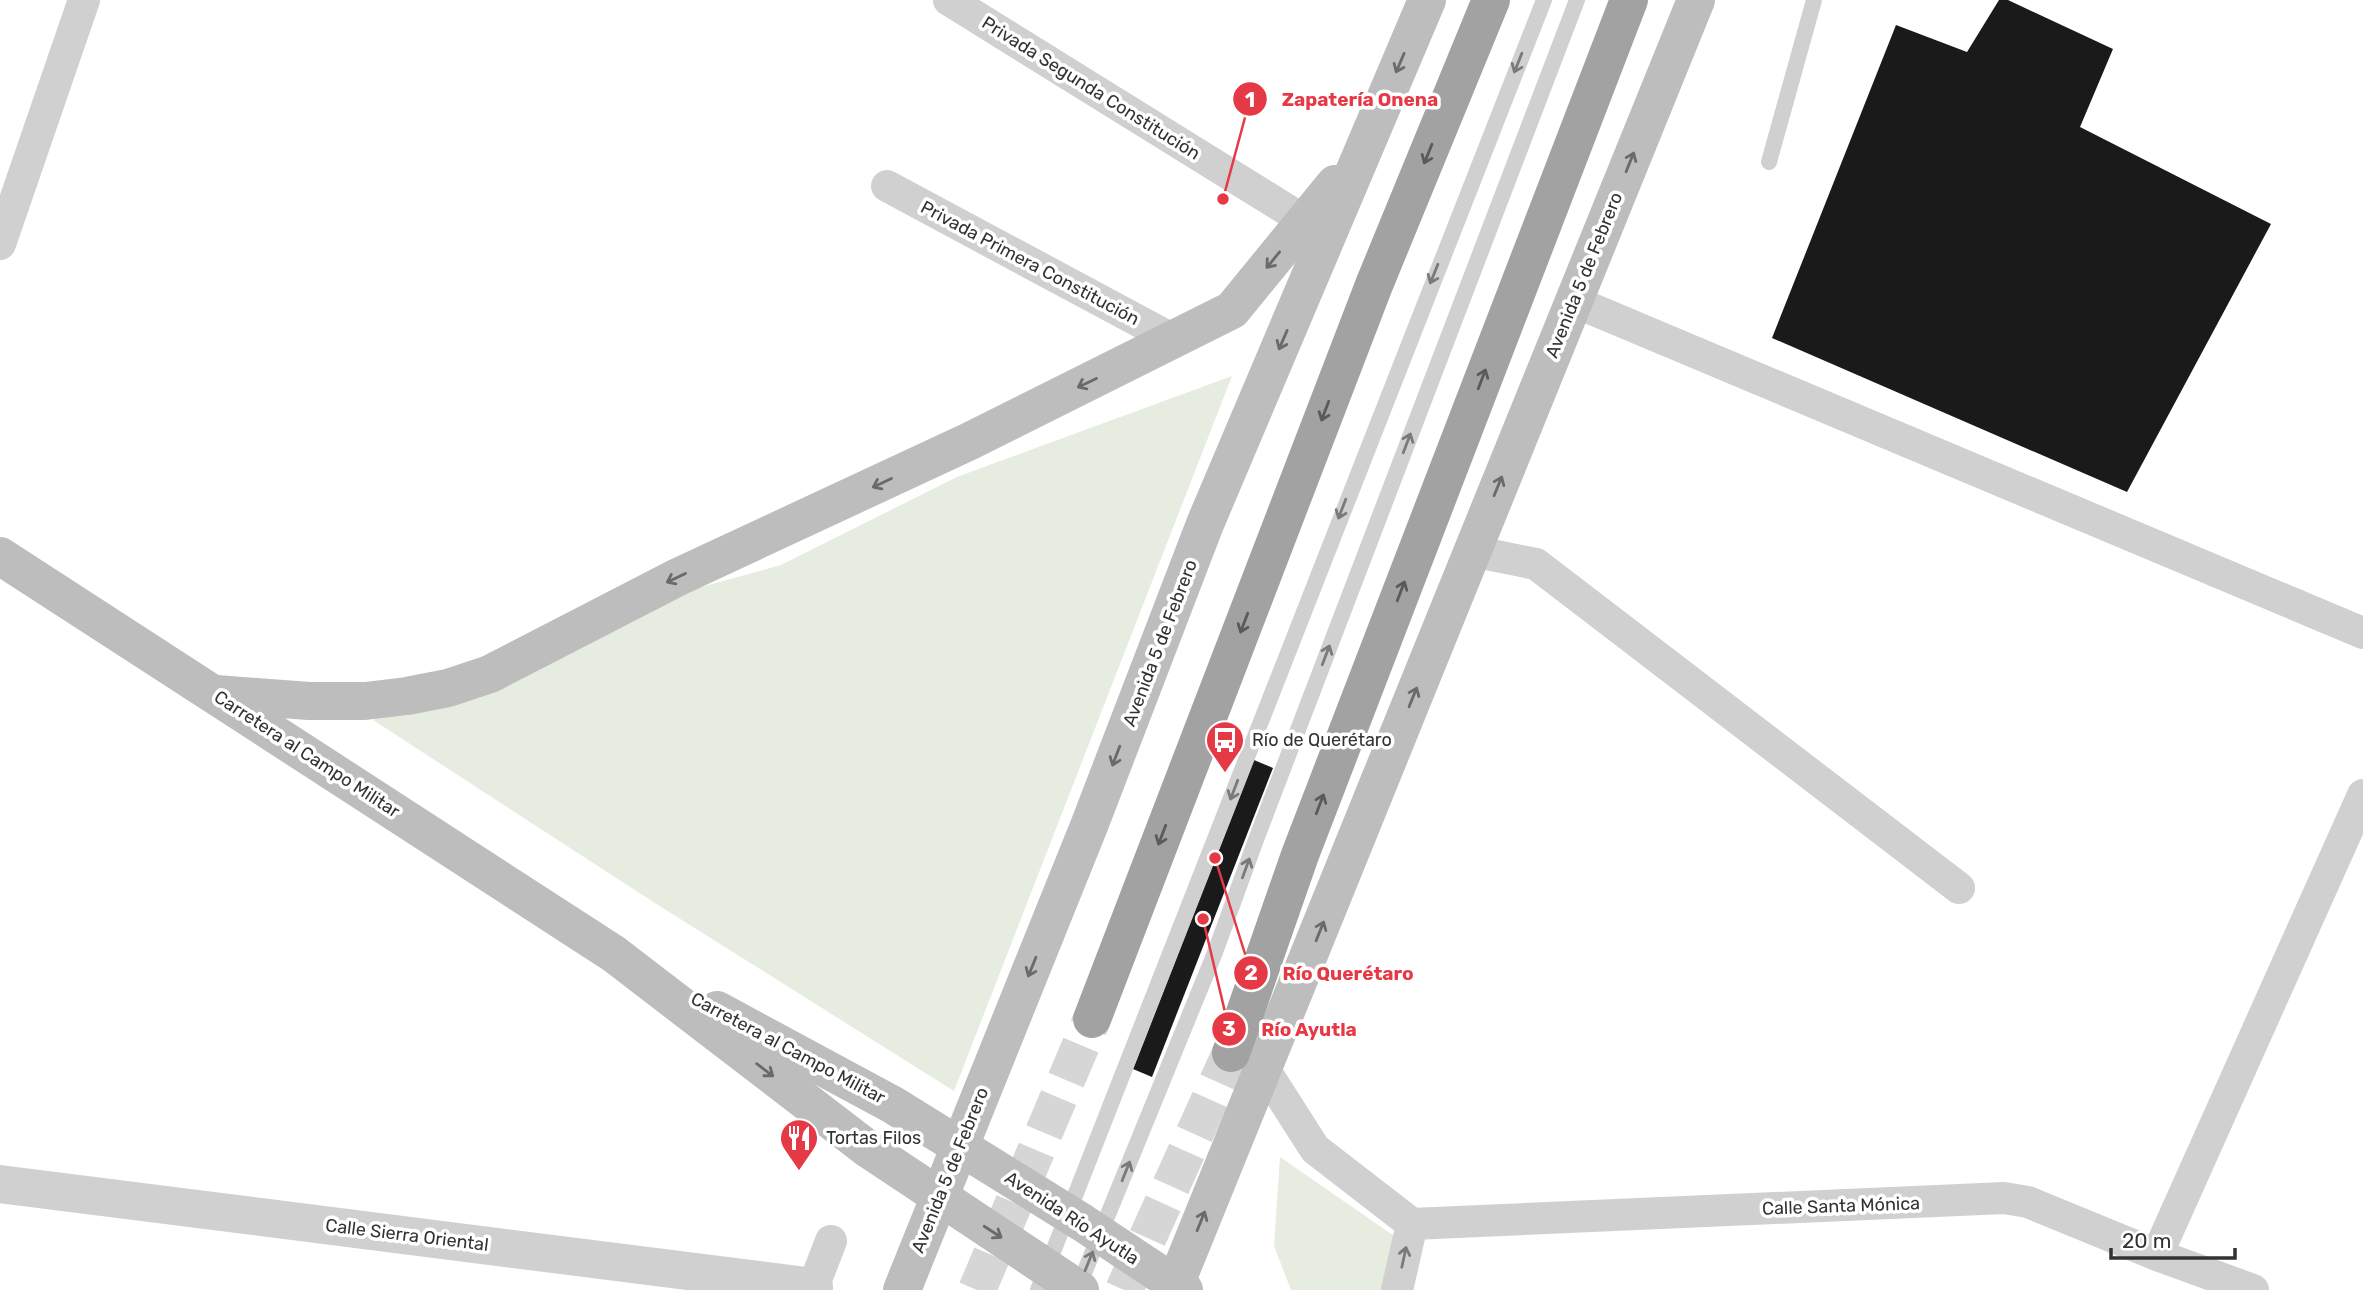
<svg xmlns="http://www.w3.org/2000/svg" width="2363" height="1290" font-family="Rubik,sans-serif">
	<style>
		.green { fill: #e6ecdf }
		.building { fill: #1a1a1a }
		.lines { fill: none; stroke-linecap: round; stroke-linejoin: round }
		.trunk-tunnel { stroke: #d6d6d6; stroke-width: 38; stroke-dasharray: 38 19; stroke-linecap: butt }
		.service { stroke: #d0d0d0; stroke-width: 16 }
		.minor { stroke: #d0d0d0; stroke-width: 32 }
		.tertiary { stroke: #d0d0d0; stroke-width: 38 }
		.secondary { stroke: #bdbdbd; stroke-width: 38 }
		.trunk { stroke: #a2a2a2; stroke-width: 38 }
		.oneway { stroke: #6a6a6a }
		.oneway2 { stroke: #7a7a7a }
		.oneway3 { stroke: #5a5a5a }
		.labels { text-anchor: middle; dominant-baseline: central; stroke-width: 7; stroke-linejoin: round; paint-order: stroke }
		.street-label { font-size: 18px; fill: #333; stroke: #fff }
		.poi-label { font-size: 18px; fill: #333; stroke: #fff; text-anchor: start }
		.leader { fill: none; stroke: #e63946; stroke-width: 2.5 }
		.callout-dot { fill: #e63946; stroke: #fff; stroke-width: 2.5 }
		.mark-label { font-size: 21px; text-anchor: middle; font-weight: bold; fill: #fff }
		.callout-label { font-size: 19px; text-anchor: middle; font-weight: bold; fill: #e63946; stroke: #fff; stroke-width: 7; stroke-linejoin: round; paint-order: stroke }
	</style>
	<rect width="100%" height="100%" fill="#fff"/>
	<g class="green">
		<polygon points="1232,376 954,1091 658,905 373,720 603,614 781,565 957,477"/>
		<polygon points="1280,1157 1397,1238 1381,1290 1291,1290 1274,1246"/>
	</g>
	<g class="building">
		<polygon points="1999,0 2008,0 2113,49 2080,127 2271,224 2127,492 1772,338 1896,25 1967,52"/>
		<polygon points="1254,760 1273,768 1152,1077 1133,1069"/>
	</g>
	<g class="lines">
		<g class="trunk-tunnel">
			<polyline points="977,1290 1092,1019"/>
			<polyline points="1124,1290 1231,1053"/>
		</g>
		<g class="service">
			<polyline points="1769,162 1814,0"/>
			<polyline points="1078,1288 1214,955 1257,837 1577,0"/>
			<path d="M1038,1290C1208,861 1372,429 1544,0"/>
		</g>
		<g class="minor">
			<polyline points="949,0 1305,221"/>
			<polyline points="887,186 1174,340"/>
			<polyline points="0,244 84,0"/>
			<polyline points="1573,301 2363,633"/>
			<polyline points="1472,551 1536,564 1959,888"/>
			<polyline points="1264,1069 1315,1149 1412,1224 2004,1198 2028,1202 2157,1255 2253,1290"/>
			<polyline points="2157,1255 2363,795"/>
			<polyline points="812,1290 831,1241"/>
			<polyline points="1397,1290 1412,1224"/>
		</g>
		<polyline class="tertiary" points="0,1184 814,1287"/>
		<g class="secondary">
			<polyline points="0,556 614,954 868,1149 1080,1290"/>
			<polyline points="216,694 309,701 365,701 407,696 448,688 490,674 678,577 970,441 1232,310 1335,184"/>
			<polyline points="717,1010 893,1105 1083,1223 1184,1290"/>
			<polyline points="902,1290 1089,826 1205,524 1427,0"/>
			<polyline points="1173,1290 1696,0"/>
		</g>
		<g class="trunk">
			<polyline points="1092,1019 1374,285 1491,0"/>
			<polyline points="1231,1053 1300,855 1629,0"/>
		</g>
	</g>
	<defs><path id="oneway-shaft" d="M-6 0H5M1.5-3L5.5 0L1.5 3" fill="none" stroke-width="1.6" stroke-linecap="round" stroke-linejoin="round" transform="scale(1.75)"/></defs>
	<g class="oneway">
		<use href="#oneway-shaft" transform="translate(1400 63) rotate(113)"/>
		<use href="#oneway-shaft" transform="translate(1630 162) rotate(-68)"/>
		<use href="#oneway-shaft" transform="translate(1273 260) rotate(129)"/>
		<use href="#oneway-shaft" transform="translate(1283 340) rotate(113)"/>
		<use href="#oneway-shaft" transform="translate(1087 383) rotate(154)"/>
		<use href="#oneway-shaft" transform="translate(882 483) rotate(155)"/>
		<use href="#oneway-shaft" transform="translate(1498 486) rotate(-68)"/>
		<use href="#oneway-shaft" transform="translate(676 578) rotate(154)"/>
		<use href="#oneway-shaft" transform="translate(1413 697) rotate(-68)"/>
		<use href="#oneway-shaft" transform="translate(1116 756) rotate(111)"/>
		<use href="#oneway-shaft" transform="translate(1320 931) rotate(-68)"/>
		<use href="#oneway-shaft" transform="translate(1032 967) rotate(112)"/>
		<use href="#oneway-shaft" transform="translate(765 1070) rotate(37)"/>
		<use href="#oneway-shaft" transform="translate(1201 1221) rotate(-68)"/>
		<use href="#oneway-shaft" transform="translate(993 1232) rotate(33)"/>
	</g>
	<g class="oneway2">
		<use href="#oneway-shaft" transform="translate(1518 63) rotate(112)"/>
		<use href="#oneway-shaft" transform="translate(1434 274) rotate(112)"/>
		<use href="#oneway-shaft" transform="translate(1407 443) rotate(-69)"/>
		<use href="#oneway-shaft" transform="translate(1342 509) rotate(111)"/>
		<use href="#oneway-shaft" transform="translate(1326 655) rotate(-69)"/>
		<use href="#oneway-shaft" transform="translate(1234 790) rotate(111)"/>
		<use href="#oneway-shaft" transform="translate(1246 868) rotate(-70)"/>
		<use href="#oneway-shaft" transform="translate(1126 1171) rotate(-68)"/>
		<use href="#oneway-shaft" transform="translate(1404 1257) rotate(-78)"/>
		<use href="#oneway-shaft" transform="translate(1089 1261) rotate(-68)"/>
	</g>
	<g class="oneway3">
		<use href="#oneway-shaft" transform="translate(1428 154) rotate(112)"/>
		<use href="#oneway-shaft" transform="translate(1482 379) rotate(-69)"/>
		<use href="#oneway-shaft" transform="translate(1325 411) rotate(111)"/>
		<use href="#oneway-shaft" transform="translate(1401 591) rotate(-69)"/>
		<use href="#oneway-shaft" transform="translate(1244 623) rotate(111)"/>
		<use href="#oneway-shaft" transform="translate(1320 804) rotate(-69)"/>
		<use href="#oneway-shaft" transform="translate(1162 835) rotate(111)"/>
	</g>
	<defs>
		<symbol id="bus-pin" viewBox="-11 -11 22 30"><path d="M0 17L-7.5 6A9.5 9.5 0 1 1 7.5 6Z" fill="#e63946" stroke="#fff"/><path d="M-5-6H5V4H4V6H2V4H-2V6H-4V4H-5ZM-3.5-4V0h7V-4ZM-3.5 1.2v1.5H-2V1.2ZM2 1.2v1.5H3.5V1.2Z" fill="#fff"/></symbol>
		<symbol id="restaurant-pin" viewBox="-11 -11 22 30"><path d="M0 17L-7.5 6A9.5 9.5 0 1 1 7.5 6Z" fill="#e63946" stroke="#fff"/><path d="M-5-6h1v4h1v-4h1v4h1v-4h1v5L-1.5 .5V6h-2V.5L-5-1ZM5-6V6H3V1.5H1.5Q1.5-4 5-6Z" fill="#fff"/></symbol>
	</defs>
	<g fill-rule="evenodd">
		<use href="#bus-pin" x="1203" y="718" width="44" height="60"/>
		<use href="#restaurant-pin" x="777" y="1116" width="44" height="60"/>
	</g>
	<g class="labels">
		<g class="street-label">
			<text transform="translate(1091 88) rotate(32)">Privada Segunda Constitución</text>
			<text transform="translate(1030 263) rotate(28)">Privada Primera Constitución</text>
			<text transform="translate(1584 275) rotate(-68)">Avenida 5 de Febrero</text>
			<text transform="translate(1160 643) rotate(-69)">Avenida 5 de Febrero</text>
			<text transform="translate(307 754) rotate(33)">Carretera al Campo Militar</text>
			<text transform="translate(788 1048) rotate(28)">Carretera al Campo Militar</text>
			<text transform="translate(950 1170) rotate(-68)">Avenida 5 de Febrero</text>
			<text transform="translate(1841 1206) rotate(-2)">Calle Santa Mónica</text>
			<text transform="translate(1072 1218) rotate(33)">Avenida Río Ayutla</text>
			<text transform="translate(407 1235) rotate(7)">Calle Sierra Oriental</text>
		</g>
		<g class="poi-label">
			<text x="1252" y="740">Río de Querétaro</text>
			<text x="826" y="1138">Tortas Filos</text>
		</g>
	</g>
	<path class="leader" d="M1223 199L1250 99M1215 858L1251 973M1203 919L1229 1029"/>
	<g class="callout-dot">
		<circle cx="1223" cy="199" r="7"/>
		<circle cx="1215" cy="858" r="7"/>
		<circle cx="1203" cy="919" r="7"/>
		<circle cx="1250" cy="99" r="18"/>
		<circle cx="1251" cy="973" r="18"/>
		<circle cx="1229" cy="1029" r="18"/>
	</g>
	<g class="mark-label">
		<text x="1250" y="107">1</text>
		<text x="1251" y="980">2</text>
		<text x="1229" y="1036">3</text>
	</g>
	<g class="callout-label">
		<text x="1360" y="106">Zapatería Onena</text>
		<text x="1348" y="980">Río Querétaro</text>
		<text x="1309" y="1036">Río Ayutla</text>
	</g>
	<path d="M2111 1248v10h124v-10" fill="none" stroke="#333333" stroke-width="3.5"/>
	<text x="2122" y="1248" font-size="21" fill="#333333" stroke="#ffffff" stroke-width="5" paint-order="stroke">20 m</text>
</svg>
